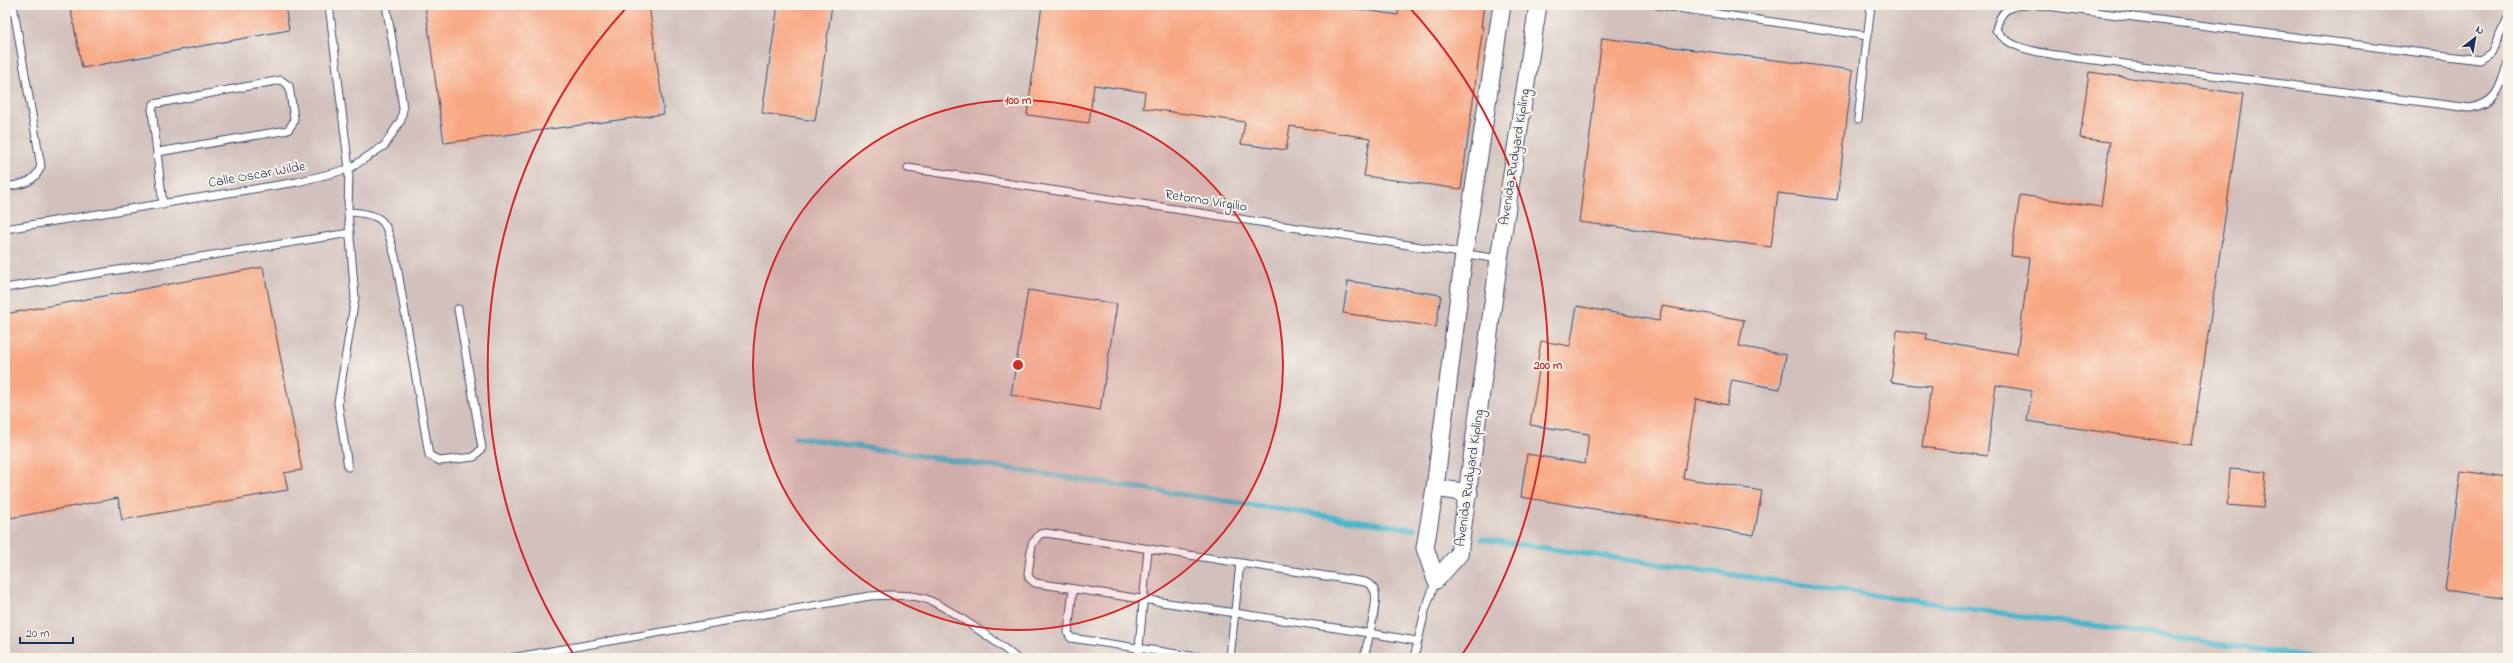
<svg xmlns="http://www.w3.org/2000/svg" width="2513" height="663" font-family="'Indie Flower',sans-serif">
	<style>
		.industrial { fill: #d1c0bc }
		.lines { fill: none; stroke-linecap: round; stroke-linejoin: round }
		.stream { stroke: #4db6cb; stroke-width: 5.5 }
		.building { fill: #f8a783 }
		.service-casing { stroke: #3b4a6d; stroke-width: 9 }
		.tertiary-casing { stroke: #3b4a6d; stroke-width: 19 }
		.service { stroke: #fff; stroke-width: 7 }
		.tertiary { stroke: #fff; stroke-width: 17 }
		.ring { fill: none; stroke: #d62828; stroke-width: 2 }
		.labels { text-anchor: middle; dominant-baseline: central; stroke-width: 4; stroke-linejoin: round; paint-order: stroke }
		.street-label { font-size: 14px; fill: #1b2f5e; stroke: #f7f3e8 }
		.centre { fill: #d62828; stroke: #f7f3e8; stroke-width: 2 }
		.ring-label { font-size: 12px; text-anchor: middle; font-weight: bold; fill: #d62828; stroke: #f7f3e8; stroke-width: 4; stroke-linejoin: round; paint-order: stroke }
	</style>
	<rect width="100%" height="100%" fill="#f7f3e8"/>
	<filter id="ink" filterUnits="userSpaceOnUse"><feTurbulence type="fractalNoise" baseFrequency=".025" numOctaves="2"/><feDisplacementMap in="SourceGraphic" scale="8" xChannelSelector="R" yChannelSelector="G"/><feConvolveMatrix kernelMatrix="1 2 1 2 8 2 1 2 1" color-interpolation-filters="sRGB"/></filter>
	<filter id="wash" filterUnits="userSpaceOnUse"><feTurbulence type="fractalNoise" baseFrequency=".012" numOctaves="4" result="noise"/><feDisplacementMap in="SourceGraphic" scale="16" xChannelSelector="R" yChannelSelector="G"/><feGaussianBlur stdDeviation="0.9" result="paint"/><feColorMatrix in="noise" values="0 0 0 0 0 0 0 0 0 0 0 0 0 0 0 0 0 1.4 0 .05"/><feComposite in="paint" operator="in"/></filter>
	<g filter="url(#wash)">
		<rect width="100%" height="100%" fill="#f2e1c5"/>
		<rect class="industrial" x="5" y="5" width="2503" height="653"/>
		<g class="lines">
			<g class="stream">
				<polyline points="795,437 1414,529"/>
				<polyline points="1482,539 2316,658"/>
			</g>
		</g>
		<g id="blocks">
			<g class="building">
				<polygon points="70,5 285,5 289,30 82,68"/>
				<polygon points="425,5 649,5 664,114 444,143"/>
				<polygon points="778,5 832,5 815,121 762,113"/>
				<polygon points="1042,5 1329,5 1398,15 1399,5 1484,5 1481,27 1483,27 1461,189 1364,176 1370,138 1290,126 1286,150 1241,144 1245,122 1143,108 1145,92 1094,85 1089,123 1027,115"/>
				<polygon points="1602,38 1853,70 1837,200 1778,193 1771,247 1579,222"/>
				<polygon points="2089,72 2243,94 2192,445 2027,421 2032,391 1996,385 1987,456 1922,447 1931,387 1891,382 1897,330 1927,334 1926,339 2017,354 2030,258 2011,256 2020,195 2101,207 2110,142 2080,138"/>
				<polygon points="263,267 302,470 284,473 288,490 122,520 118,498 5,519 5,314"/>
				<polygon points="1348,281 1441,295 1436,327 1343,313"/>
				<polygon points="1028,290 1117,304 1100,410 1011,395"/>
				<polygon points="1577,306 1659,321 1662,306 1744,320 1739,346 1786,355 1780,389 1732,380 1727,405 1696,399 1683,478 1762,491 1754,535 1521,497 1527,454 1585,464 1589,434 1530,425 1539,371 1536,371 1541,341 1570,346"/>
				<polygon points="2230,469 2266,472 2263,508 2227,505"/>
				<polygon points="2461,471 2508,477 2508,599 2445,590"/>
			</g>
		</g>
	</g>
	<g filter="url(#ink)">
		<use href="#blocks" fill-opacity="0" stroke="#3b4a6d" stroke-width="1"/>
		<g class="lines">
			<defs>
				<g id="service">
					<polyline points="329,5 349,169 348,212 355,298 338,403 348,467"/>
					<polyline points="1657,5 1868,36"/>
					<path d="M2027,5C2008,5 2000,11 1996,30C2010,49 2034,51 2055,55L2470,108C2499,103 2500,86 2508,62"/>
					<polyline points="2038,5 2480,60 2491,53 2508,18"/>
					<polyline points="1858,119 1871,5"/>
					<polyline points="158,152 288,130 293,123 294,118 289,86 281,80 154,104 152,109 163,205"/>
					<polyline points="908,168 1499,259"/>
					<path d="M5,187C22,184 34,184 41,166L13,5"/>
					<path d="M348,212C390,214 385,224 396,260L429,455L440,461L474,457L482,448L458,309"/>
					<polyline points="5,229 297,182 349,169 385,145 401,120 403,109 400,86 386,5"/>
					<polyline points="5,288 350,233"/>
					<polyline points="1073,589 1068,633 1071,638 1204,658"/>
					<polyline points="557,650 559,658"/>
					<path d="M511,658L870,596C887,595 906,594 923,598C944,604 999,643 1016,658"/>
					<polyline points="1138,658 1148,549"/>
					<polyline points="1230,658 1240,563"/>
					<path d="M1364,658C1367,644 1378,604 1375,593C1374,587 1370,584 1365,582L1046,533L1040,534L1032,544L1028,574L1029,578L1035,583L1369,633L1417,641"/>
					<polyline points="1414,658 1425,611 1436,580"/>
				</g>
				<g id="tertiary">
					<polyline points="1502,5 1464,254 1435,488 1425,548 1436,580 1459,554 1499,259 1538,5"/>
					<polyline points="1435,488 1469,493"/>
				</g>
			</defs>
			<use href="#service" class="service-casing"/>
			<use href="#tertiary" class="tertiary-casing"/>
			<use href="#service" class="service"/>
			<use href="#tertiary" class="tertiary"/>
		</g>
	</g>
	<circle cx="1018" cy="365" r="265" fill="#d62828" fill-opacity=".12"/>
	<g class="ring">
		<circle cx="1018" cy="365" r="265"/>
		<path d="M576 658A530 530 0 0 1 627 7M1409 7A530 530 0 0 1 1460 658"/>
	</g>
	<g class="labels">
		<g class="street-label">
			<text transform="translate(1515 157) rotate(-81)">Avenida Rudyard Kipling</text>
			<text transform="translate(257 175) rotate(-10)">Calle Oscar Wilde</text>
			<text transform="translate(1206 201) rotate(9)">Retorno Virgilio</text>
			<text transform="translate(1470 478) rotate(-82)">Avenida Rudyard Kipling</text>
		</g>
	</g>
	<circle cx="1018" cy="365" r="6" class="centre"/>
	<g class="ring-label">
		<text x="1018" y="104">100 m</text>
		<text x="1548" y="369">200 m</text>
	</g>
	<rect width="2513" height="663" fill="none" stroke="#f7f3e8" stroke-width="20"/>
	<g transform="translate(2475 38) rotate(31)" stroke="#f7f3e8" stroke-width="3" paint-order="stroke">
	<path d="M0-3L7 15L0 10L-7 15Z" fill="#1b2f5e"/>
	<text y="-6" font-size="11" font-weight="bold" text-anchor="middle" fill="#1b2f5e">N</text>
	</g>
	<path d="M20 637v6h53v-6" fill="none" stroke="#1b2f5e" stroke-width="2"/>
	<text x="26" y="637" font-size="12" fill="#1b2f5e" stroke="#f7f3e8" stroke-width="3" paint-order="stroke">20 m</text>
</svg>
